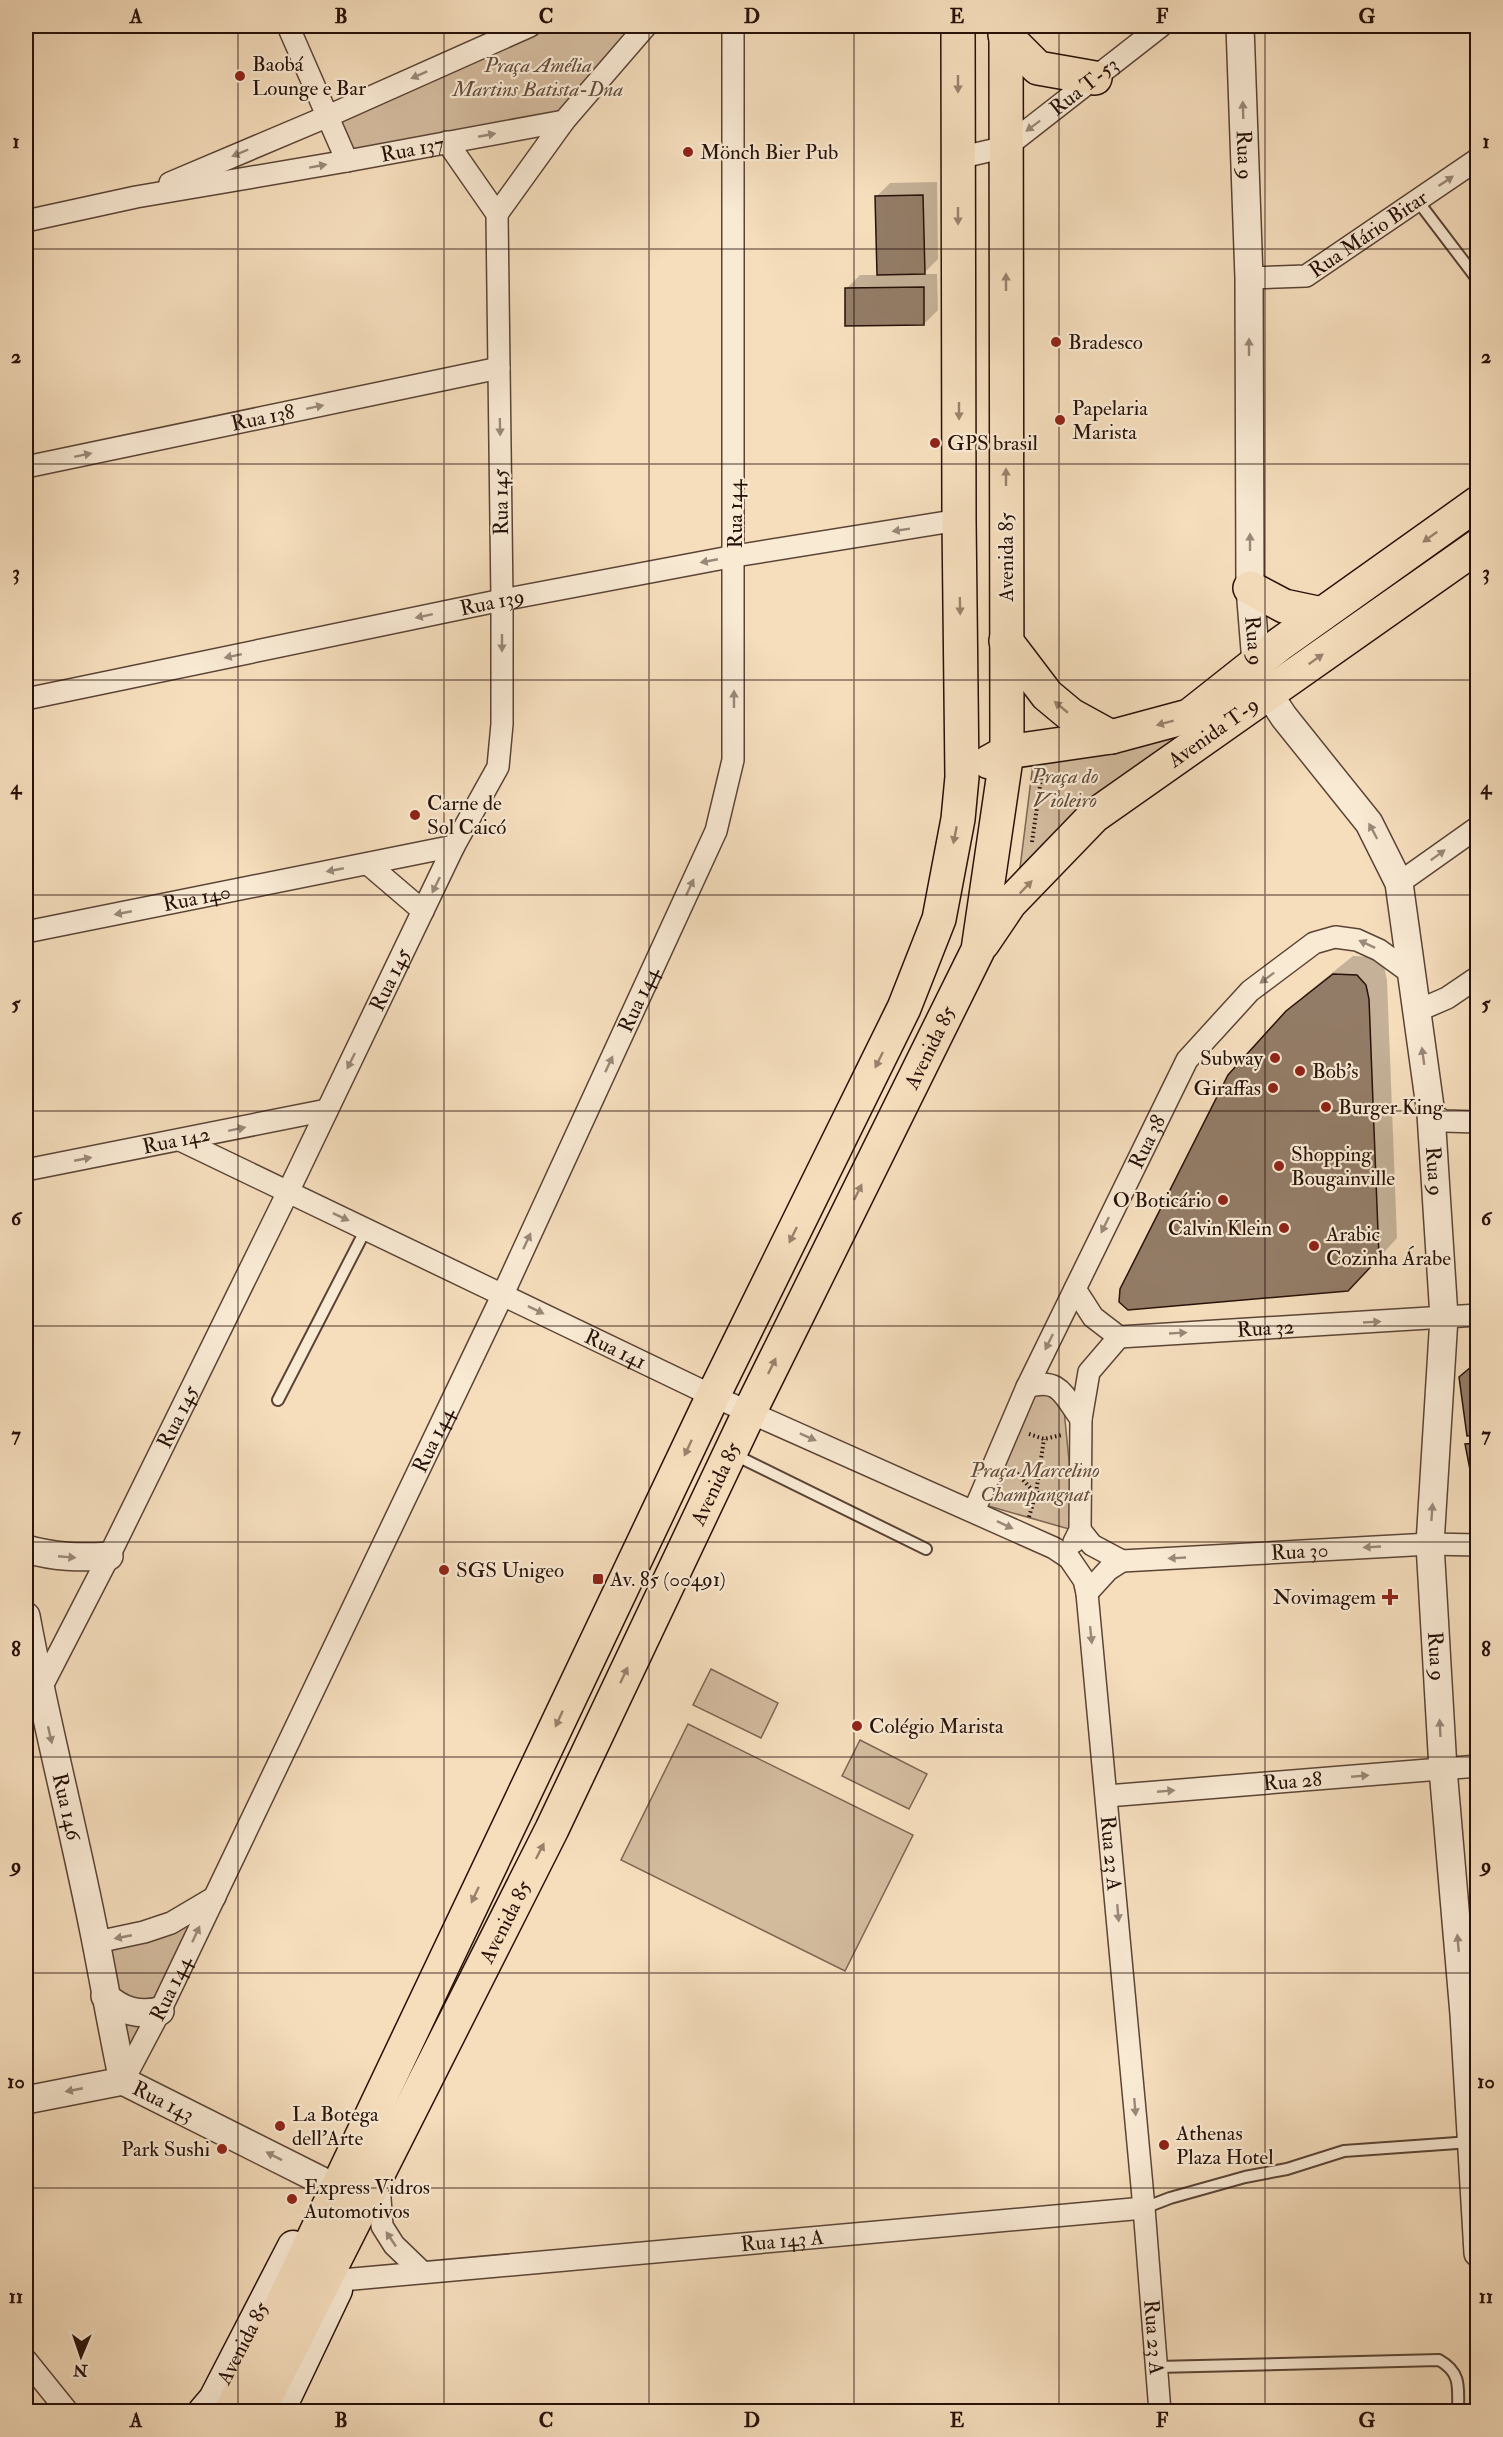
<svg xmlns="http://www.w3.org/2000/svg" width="1503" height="2437" font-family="'IM FELL Double Pica',serif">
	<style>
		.green { fill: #d3bb9e; stroke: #7d6654; stroke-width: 1.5 }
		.shadow { fill: #0003 }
		.building { fill: #937c67; stroke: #271109; stroke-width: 1.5 }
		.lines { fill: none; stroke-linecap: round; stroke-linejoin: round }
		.service-casing { stroke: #5b4436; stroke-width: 14 }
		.minor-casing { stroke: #5b4436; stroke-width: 24 }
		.tertiary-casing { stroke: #5b4436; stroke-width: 30 }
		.secondary-casing { stroke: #271109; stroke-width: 33 }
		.primary-casing { stroke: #271109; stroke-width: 36 }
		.path { stroke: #271109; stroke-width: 4; stroke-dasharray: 1.5 3; stroke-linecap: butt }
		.service { stroke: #f9ead4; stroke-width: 10 }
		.minor { stroke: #f9ead4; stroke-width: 21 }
		.tertiary { stroke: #f9ead4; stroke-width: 27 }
		.secondary { stroke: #f9ead4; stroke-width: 30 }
		.primary { stroke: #f6debd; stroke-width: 33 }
		.oneway { fill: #9a8879 }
		.oneway2 { fill: #99826c }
		.grid { fill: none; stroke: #271109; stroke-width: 1.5; stroke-opacity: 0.55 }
		.poi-dot { fill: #8f2418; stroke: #f9ead4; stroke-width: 2 }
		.labels { text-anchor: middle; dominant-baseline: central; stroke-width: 4.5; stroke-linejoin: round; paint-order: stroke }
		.poi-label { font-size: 21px; fill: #271109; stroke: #f9ead4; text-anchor: start }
		.park-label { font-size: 21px; font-style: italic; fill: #634c3d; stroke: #f9ead4 }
		.street-label { font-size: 21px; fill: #271109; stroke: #f9ead4 }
		.neatline { fill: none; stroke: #271109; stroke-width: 2 }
		.grid-label { font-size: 20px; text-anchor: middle; font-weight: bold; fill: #271109 }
	</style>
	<rect width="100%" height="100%" fill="#f6debd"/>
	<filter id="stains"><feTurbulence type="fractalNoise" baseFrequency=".00333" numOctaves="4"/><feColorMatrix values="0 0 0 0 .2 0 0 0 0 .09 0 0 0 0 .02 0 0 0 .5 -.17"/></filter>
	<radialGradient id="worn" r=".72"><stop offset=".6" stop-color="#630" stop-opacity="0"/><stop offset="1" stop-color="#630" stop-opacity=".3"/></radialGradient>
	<g class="green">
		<polygon points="547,26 636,26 563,116 346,157 339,119"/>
		<polygon points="1224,700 1018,884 1034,756"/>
		<polygon points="1051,1389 1064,1410 1076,1531 985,1505 1037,1390"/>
		<polygon points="711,1669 778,1703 761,1738 693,1705"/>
		<polygon points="688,1724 913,1835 845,1971 621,1860"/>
		<polygon points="860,1740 927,1774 909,1809 842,1776"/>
		<polygon points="215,1897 123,2081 97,1942"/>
	</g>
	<g class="shadow">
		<polygon points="884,26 931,26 926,30 884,30"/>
		<polygon points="937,182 938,259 923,274 937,274 938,310 924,324 846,289 860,275 878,275 876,197 890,183"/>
		<polygon points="1353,956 1376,957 1384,966 1387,980 1397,1238 1367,1271 1287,1012 1307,993"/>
		<polygon points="1478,1434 1478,1503 1467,1445"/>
	</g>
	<g class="building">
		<rect x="882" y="26" width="45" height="6"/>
		<polygon points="923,195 925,274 877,275 875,196"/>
		<polygon points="924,287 924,325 845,326 845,288"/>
		<polygon points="1333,974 1357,975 1366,985 1369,999 1379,1258 1348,1291 1128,1310 1119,1302 1120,1289 1228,1075 1286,1011"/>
		<polygon points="1478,1361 1478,1435 1467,1436 1459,1377"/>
		<polygon points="1478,1443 1478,1511 1465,1444"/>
	</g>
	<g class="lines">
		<defs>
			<g id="service">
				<polyline points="1417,200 1474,275"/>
				<polyline points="278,1400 366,1229"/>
				<polyline points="733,1454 926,1549"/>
				<polyline points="1144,2208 1170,2198 1245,2177 1287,2169 1344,2151 1471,2142"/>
				<path d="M1157,2367L1439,2360C1462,2373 1458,2388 1458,2412"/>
			</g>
			<g id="minor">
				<polyline points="288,26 347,161"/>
				<path id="s1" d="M958,158L1006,147L1161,26"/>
				<polyline points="170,183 326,117 530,26"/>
				<polyline points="497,214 564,121"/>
				<path id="s2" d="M26,221L136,197L347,161L564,121L646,26"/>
				<path id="s3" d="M1249,278L1306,276L1478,159"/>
				<path id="s4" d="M26,467L499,368"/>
				<path id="s5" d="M26,699L502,600L735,556L959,520"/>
				<polyline points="368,864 423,911"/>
				<polyline points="1399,883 1478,827"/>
				<path id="s6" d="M26,932L454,846"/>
				<polyline points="1417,1011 1447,998 1478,977"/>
				<polyline points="1431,1114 1444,1121 1478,1122"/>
				<path id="s7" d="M180,1140L713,1396L1054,1548L1069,1558L1084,1580L1087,1593L1144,2208L1160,2412"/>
				<path id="s8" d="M26,1170L327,1110"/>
				<path id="s9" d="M1075,1289L1093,1317L1119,1337L1478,1315"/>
				<path d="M1027,1387C1060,1377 1063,1395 1081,1419"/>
				<path id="s10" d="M974,1511L1027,1387L1187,1060L1250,991L1314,943L1335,937L1357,940L1379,950L1412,974"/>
				<path id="s11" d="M1080,1530L1092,1545L1122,1561L1430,1544L1478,1545"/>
				<polyline points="1074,1542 1080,1530 1081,1419 1089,1372 1119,1337"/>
				<polyline points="1087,1593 1108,1570 1122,1561"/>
				<path id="s12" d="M40,1690L109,1556L288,1192L454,846L498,767L502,724V600L497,214L447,142"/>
				<path id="s13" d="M1107,1796L1478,1766"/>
				<polyline points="97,1942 144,1932 171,1923 215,1897"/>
				<path id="s14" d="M123,2081L160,2011L503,1294L716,831L733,760V26"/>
				<polyline points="380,2198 382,2226 394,2245 421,2271"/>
				<path id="s15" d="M342,2280L1144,2208"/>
				<polyline points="26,2360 68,2412"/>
			</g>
			<g id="tertiary">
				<path id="s16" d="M1240,26L1249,278L1250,588L1256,663L1268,693L1284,717L1369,823L1399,883L1431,1114L1444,1317L1430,1544L1443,1769L1464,2014L1478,2253"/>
				<path d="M26,1549C54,1557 79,1558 109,1556"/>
				<path id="s17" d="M26,1616C46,1725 75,1833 96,1942C105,1988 113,2034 123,2081"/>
				<path d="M105,1996C122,2011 138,2016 160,2011"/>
				<path id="s18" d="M26,2100L123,2081L326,2183"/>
			</g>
			<g id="secondary">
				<path id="s19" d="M203,2412L214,2399L293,2246"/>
				<polyline points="279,2412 337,2290"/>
			</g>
			<g id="primary">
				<polyline points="1005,35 1038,68 1095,78"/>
				<polyline points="1250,588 1284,606 1322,614"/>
				<polyline points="1006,641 1047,695 1071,715 1111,737"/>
				<polyline points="989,762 1007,752 1111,737 1189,716 1280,644 1478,503"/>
				<path id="s20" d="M983,943L1010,903L1094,816L1478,546"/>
				<polyline points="231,2412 713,1396 904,1008 939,919 958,819 962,777 959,520 958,26"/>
				<path id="s21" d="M258,2412L552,1829L750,1411L978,950L1007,752L1006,26"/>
			</g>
		</defs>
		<use href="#service" class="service-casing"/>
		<use href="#minor" class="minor-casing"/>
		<use href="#tertiary" class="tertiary-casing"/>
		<use href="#secondary" class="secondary-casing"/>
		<use href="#primary" class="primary-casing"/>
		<g class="path">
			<polyline points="1032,842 1042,772"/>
			<polyline points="1029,1434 1044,1439 1062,1435"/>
			<polyline points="1014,1470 1035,1493"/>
			<polyline points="1036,1493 1044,1439"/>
			<polyline points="1029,1517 1036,1493 1061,1492"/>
		</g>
		<use href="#service" class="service"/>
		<use href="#minor" class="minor"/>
		<use href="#tertiary" class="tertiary"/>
		<use href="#secondary" class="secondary"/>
		<use href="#primary" class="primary"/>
	</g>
	<defs><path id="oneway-solid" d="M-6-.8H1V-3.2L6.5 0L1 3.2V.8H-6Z" transform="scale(1.5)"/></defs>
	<g class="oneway">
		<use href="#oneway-solid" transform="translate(419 75) rotate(156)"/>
		<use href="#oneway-solid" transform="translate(1243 110) rotate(-92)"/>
		<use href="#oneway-solid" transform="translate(1033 126) rotate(143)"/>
		<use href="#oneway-solid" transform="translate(487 135) rotate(-11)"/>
		<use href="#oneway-solid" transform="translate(240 153) rotate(157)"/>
		<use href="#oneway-solid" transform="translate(318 166) rotate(-10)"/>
		<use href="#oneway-solid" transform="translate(1446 181) rotate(-34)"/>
		<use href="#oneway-solid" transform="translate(1249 347) rotate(-90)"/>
		<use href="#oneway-solid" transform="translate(315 407) rotate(-12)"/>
		<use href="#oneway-solid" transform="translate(500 427) rotate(89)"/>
		<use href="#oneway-solid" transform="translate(83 455) rotate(-12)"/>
		<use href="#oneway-solid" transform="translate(901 530) rotate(171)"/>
		<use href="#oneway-solid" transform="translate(1250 542) rotate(-90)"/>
		<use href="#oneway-solid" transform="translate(709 561) rotate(169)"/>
		<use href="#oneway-solid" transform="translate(424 616) rotate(168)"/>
		<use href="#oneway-solid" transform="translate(502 643) rotate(90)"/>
		<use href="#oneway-solid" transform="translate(233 656) rotate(168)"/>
		<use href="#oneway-solid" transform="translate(734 699) rotate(-90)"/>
		<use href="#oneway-solid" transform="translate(1373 831) rotate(-118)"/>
		<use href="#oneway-solid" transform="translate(1438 855) rotate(-36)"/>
		<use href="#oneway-solid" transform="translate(335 870) rotate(169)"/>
		<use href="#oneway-solid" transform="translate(436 885) rotate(116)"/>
		<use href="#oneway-solid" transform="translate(690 887) rotate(-65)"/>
		<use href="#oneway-solid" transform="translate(123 913) rotate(169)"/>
		<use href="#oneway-solid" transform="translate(1367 944) rotate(-155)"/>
		<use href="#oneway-solid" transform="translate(1267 978) rotate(143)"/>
		<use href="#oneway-solid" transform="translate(1423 1056) rotate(-98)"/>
		<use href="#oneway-solid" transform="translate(351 1061) rotate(116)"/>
		<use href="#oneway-solid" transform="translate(609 1064) rotate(-65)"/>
		<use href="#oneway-solid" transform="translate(237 1129) rotate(-12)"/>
		<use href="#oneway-solid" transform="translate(83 1159) rotate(-11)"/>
		<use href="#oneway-solid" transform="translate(341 1217) rotate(25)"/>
		<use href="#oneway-solid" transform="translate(1105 1225) rotate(116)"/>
		<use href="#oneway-solid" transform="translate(527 1241) rotate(-65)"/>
		<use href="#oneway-solid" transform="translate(536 1310) rotate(26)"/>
		<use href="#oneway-solid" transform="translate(1372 1322) rotate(-3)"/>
		<use href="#oneway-solid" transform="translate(1178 1333) rotate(-3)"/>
		<use href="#oneway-solid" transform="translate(1049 1342) rotate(116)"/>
		<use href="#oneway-solid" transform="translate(808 1437) rotate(24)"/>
		<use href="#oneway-solid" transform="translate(1432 1512) rotate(-86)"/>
		<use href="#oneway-solid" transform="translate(1005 1525) rotate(25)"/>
		<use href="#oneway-solid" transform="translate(1372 1547) rotate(177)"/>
		<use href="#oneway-solid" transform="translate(67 1557) rotate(5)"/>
		<use href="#oneway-solid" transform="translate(1177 1558) rotate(177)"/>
		<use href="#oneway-solid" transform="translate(1091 1635) rotate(84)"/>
		<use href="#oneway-solid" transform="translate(1440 1728) rotate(-93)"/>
		<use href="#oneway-solid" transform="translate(50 1735) rotate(77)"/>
		<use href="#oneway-solid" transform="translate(1360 1776) rotate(-5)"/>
		<use href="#oneway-solid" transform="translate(1166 1791) rotate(-5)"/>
		<use href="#oneway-solid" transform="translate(1118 1913) rotate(85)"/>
		<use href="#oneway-solid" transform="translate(196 1934) rotate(-65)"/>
		<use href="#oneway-solid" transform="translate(123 1937) rotate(169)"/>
		<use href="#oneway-solid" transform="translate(1458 1943) rotate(-95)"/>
		<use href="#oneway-solid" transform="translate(74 2090) rotate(169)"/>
		<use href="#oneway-solid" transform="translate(1135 2107) rotate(85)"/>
		<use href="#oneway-solid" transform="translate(274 2156) rotate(-153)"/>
		<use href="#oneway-solid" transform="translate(391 2239) rotate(-124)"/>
	</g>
	<g class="oneway2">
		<use href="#oneway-solid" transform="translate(958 84) rotate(90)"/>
		<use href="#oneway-solid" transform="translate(958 216) rotate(90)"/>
		<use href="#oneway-solid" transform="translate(1006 282) rotate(-90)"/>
		<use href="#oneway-solid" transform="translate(959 411) rotate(90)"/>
		<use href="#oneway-solid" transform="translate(1006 477) rotate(-90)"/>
		<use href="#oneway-solid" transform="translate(1430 537) rotate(144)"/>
		<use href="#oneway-solid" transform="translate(960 606) rotate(89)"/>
		<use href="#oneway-solid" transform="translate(1316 659) rotate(-35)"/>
		<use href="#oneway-solid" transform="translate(1061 707) rotate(-140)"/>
		<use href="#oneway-solid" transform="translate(1165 723) rotate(165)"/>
		<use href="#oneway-solid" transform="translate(955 835) rotate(101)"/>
		<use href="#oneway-solid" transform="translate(1026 887) rotate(-46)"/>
		<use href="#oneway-solid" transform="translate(879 1060) rotate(116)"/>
		<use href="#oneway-solid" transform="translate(858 1192) rotate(-64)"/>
		<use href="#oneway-solid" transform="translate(793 1235) rotate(116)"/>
		<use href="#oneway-solid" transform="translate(772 1366) rotate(-64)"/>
		<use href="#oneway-solid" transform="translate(688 1448) rotate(115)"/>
		<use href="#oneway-solid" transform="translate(624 1675) rotate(-65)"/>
		<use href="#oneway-solid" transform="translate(559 1719) rotate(115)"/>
		<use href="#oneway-solid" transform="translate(540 1851) rotate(-63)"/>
		<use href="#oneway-solid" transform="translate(475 1895) rotate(115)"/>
	</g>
	<path class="grid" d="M238,26V2412M444,26V2412M649,26V2412M854,26V2412M1059,26V2412M1265,26V2412M26,249H1478M26,464H1478M26,680H1478M26,895H1478M26,1111H1478M26,1326H1478M26,1542H1478M26,1757H1478M26,1973H1478M26,2188H1478"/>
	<g class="poi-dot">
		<circle cx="240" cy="76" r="6"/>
		<circle cx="688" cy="152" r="6"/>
		<circle cx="1056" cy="342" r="6"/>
		<circle cx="1060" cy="420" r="6"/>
		<circle cx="935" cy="443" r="6"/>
		<circle cx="415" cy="815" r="6"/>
		<circle cx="1275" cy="1058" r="6"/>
		<circle cx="1300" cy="1071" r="6"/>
		<circle cx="1273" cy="1088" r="6"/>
		<circle cx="1326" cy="1107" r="6"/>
		<circle cx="1279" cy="1166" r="6"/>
		<circle cx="1223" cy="1200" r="6"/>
		<circle cx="1284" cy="1228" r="6"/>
		<circle cx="1314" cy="1246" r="6"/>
		<circle cx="444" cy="1570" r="6"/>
		<rect x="592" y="1573" width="12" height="12" rx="3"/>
		<path d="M1387 1588h6v6h6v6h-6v6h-6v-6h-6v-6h6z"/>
		<circle cx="857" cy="1726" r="6"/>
		<circle cx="280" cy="2126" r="6"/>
		<circle cx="1164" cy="2145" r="6"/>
		<circle cx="222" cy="2149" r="6"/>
		<circle cx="292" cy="2199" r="6"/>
	</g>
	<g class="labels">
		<g class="poi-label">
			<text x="252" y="64">Baobá<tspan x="252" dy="24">Lounge e Bar</tspan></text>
			<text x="700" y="152">Mönch Bier Pub</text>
			<text x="1068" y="342">Bradesco</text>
			<text x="1072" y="408">Papelaria<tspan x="1072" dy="24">Marista</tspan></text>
			<text x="947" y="443">GPS brasil</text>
			<text x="427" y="803">Carne de<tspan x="427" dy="24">Sol Caicó</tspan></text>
			<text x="1263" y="1058" text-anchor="end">Subway</text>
			<text x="1312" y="1071">Bob's</text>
			<text x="1261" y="1088" text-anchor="end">Giraffas</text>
			<text x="1338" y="1107">Burger King</text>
			<text x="1291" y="1154">Shopping<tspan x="1291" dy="24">Bougainville</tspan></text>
			<text x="1211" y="1200" text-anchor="end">O Boticário</text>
			<text x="1272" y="1228" text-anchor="end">Calvin Klein</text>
			<text x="1326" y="1234">Arabic<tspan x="1326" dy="24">Cozinha Árabe</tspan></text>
			<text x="456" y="1570">SGS Unigeo</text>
			<text x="610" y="1579">Av. 85 (00491)</text>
			<text x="1376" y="1597" text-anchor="end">Novimagem</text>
			<text x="869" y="1726">Colégio Marista</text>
			<text x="292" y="2114">La Botega<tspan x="292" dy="24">dell'Arte</tspan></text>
			<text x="1176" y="2133">Athenas<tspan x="1176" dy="24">Plaza Hotel</tspan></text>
			<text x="210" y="2149" text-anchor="end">Park Sushi</text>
			<text x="304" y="2187">Express Vidros<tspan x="304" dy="24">Automotivos</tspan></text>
		</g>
		<g class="park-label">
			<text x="538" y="65">Praça Amélia<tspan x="538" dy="24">Martins Batista-Dna</tspan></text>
			<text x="1065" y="776">Praça do<tspan x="1065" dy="24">Violeiro</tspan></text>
			<text x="1035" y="1470">Praça Marcelino<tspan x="1035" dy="24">Champangnat</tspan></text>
		</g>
		<g class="street-label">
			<text stroke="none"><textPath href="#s1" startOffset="148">Rua T-53</textPath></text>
			<text stroke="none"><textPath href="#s2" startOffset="393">Rua 137</textPath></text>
			<text stroke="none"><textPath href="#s16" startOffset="129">Rua 9</textPath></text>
			<text stroke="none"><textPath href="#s3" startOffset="132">Rua Mário Bitar</textPath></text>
			<text stroke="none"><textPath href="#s4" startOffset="242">Rua 138</textPath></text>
			<text transform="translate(501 502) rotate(-91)">Rua 145</text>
			<text transform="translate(735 514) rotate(-90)">Rua 144</text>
			<text transform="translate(1006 557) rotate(-90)">Avenida 85</text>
			<text stroke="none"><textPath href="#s5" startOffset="476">Rua 139</textPath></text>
			<text stroke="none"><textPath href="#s16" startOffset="615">Rua 9</textPath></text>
			<text stroke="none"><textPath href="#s20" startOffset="315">Avenida T-9</textPath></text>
			<text stroke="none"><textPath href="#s6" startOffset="174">Rua 140</textPath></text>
			<text stroke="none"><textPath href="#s12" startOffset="792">Rua 145</textPath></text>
			<text stroke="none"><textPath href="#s14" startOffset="1198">Rua 144</textPath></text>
			<text stroke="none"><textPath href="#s21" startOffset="1521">Avenida 85</textPath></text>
			<text stroke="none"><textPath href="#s8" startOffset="153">Rua 142</textPath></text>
			<text stroke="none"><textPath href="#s10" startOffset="408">Rua 38</textPath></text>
			<text stroke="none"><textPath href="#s16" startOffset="1192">Rua 9</textPath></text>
			<text stroke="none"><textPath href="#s9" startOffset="213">Rua 32</textPath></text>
			<text stroke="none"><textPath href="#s7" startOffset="483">Rua 141</textPath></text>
			<text stroke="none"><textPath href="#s12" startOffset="306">Rua 145</textPath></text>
			<text stroke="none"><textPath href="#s14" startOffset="712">Rua 144</textPath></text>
			<text stroke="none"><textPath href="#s21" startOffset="1035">Avenida 85</textPath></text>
			<text stroke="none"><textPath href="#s11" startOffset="231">Rua 30</textPath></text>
			<text stroke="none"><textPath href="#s16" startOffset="1678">Rua 9</textPath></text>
			<text stroke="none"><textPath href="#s13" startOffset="186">Rua 28</textPath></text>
			<text stroke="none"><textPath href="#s17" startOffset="195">Rua 146</textPath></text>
			<text stroke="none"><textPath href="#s7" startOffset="1284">Rua 23 A</textPath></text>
			<text stroke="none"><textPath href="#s21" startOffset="549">Avenida 85</textPath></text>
			<text stroke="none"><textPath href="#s14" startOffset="104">Rua 144</textPath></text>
			<text stroke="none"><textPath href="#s18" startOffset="144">Rua 143</textPath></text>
			<text stroke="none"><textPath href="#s15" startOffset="442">Rua 143 A</textPath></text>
			<text stroke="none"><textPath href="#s7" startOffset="1770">Rua 23 A</textPath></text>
			<text stroke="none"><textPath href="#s19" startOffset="80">Avenida 85</textPath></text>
		</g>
	</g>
	<rect width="1503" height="2437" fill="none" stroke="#f6debd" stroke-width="66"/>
	<g transform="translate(81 2356) rotate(182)" stroke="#f9ead4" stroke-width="4.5" paint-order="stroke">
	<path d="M0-4.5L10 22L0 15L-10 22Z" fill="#271109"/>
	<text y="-9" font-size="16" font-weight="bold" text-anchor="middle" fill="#271109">N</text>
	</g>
	<rect x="33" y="33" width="1437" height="2371" class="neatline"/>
	<g class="grid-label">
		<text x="136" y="23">A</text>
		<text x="341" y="23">B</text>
		<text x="546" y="23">C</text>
		<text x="752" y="23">D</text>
		<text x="957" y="23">E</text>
		<text x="1162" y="23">F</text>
		<text x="1367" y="23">G</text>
		<text x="16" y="148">1</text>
		<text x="1486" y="148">1</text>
		<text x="16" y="363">2</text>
		<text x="1486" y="363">2</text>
		<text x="16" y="579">3</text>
		<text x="1486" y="579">3</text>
		<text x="16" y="794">4</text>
		<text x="1486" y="794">4</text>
		<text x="16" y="1010">5</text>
		<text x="1486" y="1010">5</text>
		<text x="16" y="1225">6</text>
		<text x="1486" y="1225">6</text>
		<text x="16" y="1441">7</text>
		<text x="1486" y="1441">7</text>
		<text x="16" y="1656">8</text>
		<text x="1486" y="1656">8</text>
		<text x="16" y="1872">9</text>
		<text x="1486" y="1872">9</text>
		<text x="16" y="2088">10</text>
		<text x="1486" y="2088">10</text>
		<text x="16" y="2303">11</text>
		<text x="1486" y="2303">11</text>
		<text x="136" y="2427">A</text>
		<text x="341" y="2427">B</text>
		<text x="546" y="2427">C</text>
		<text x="752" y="2427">D</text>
		<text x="957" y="2427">E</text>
		<text x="1162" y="2427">F</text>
		<text x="1367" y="2427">G</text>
	</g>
	<rect width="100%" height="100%" filter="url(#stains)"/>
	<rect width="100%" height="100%" fill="url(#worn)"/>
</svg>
